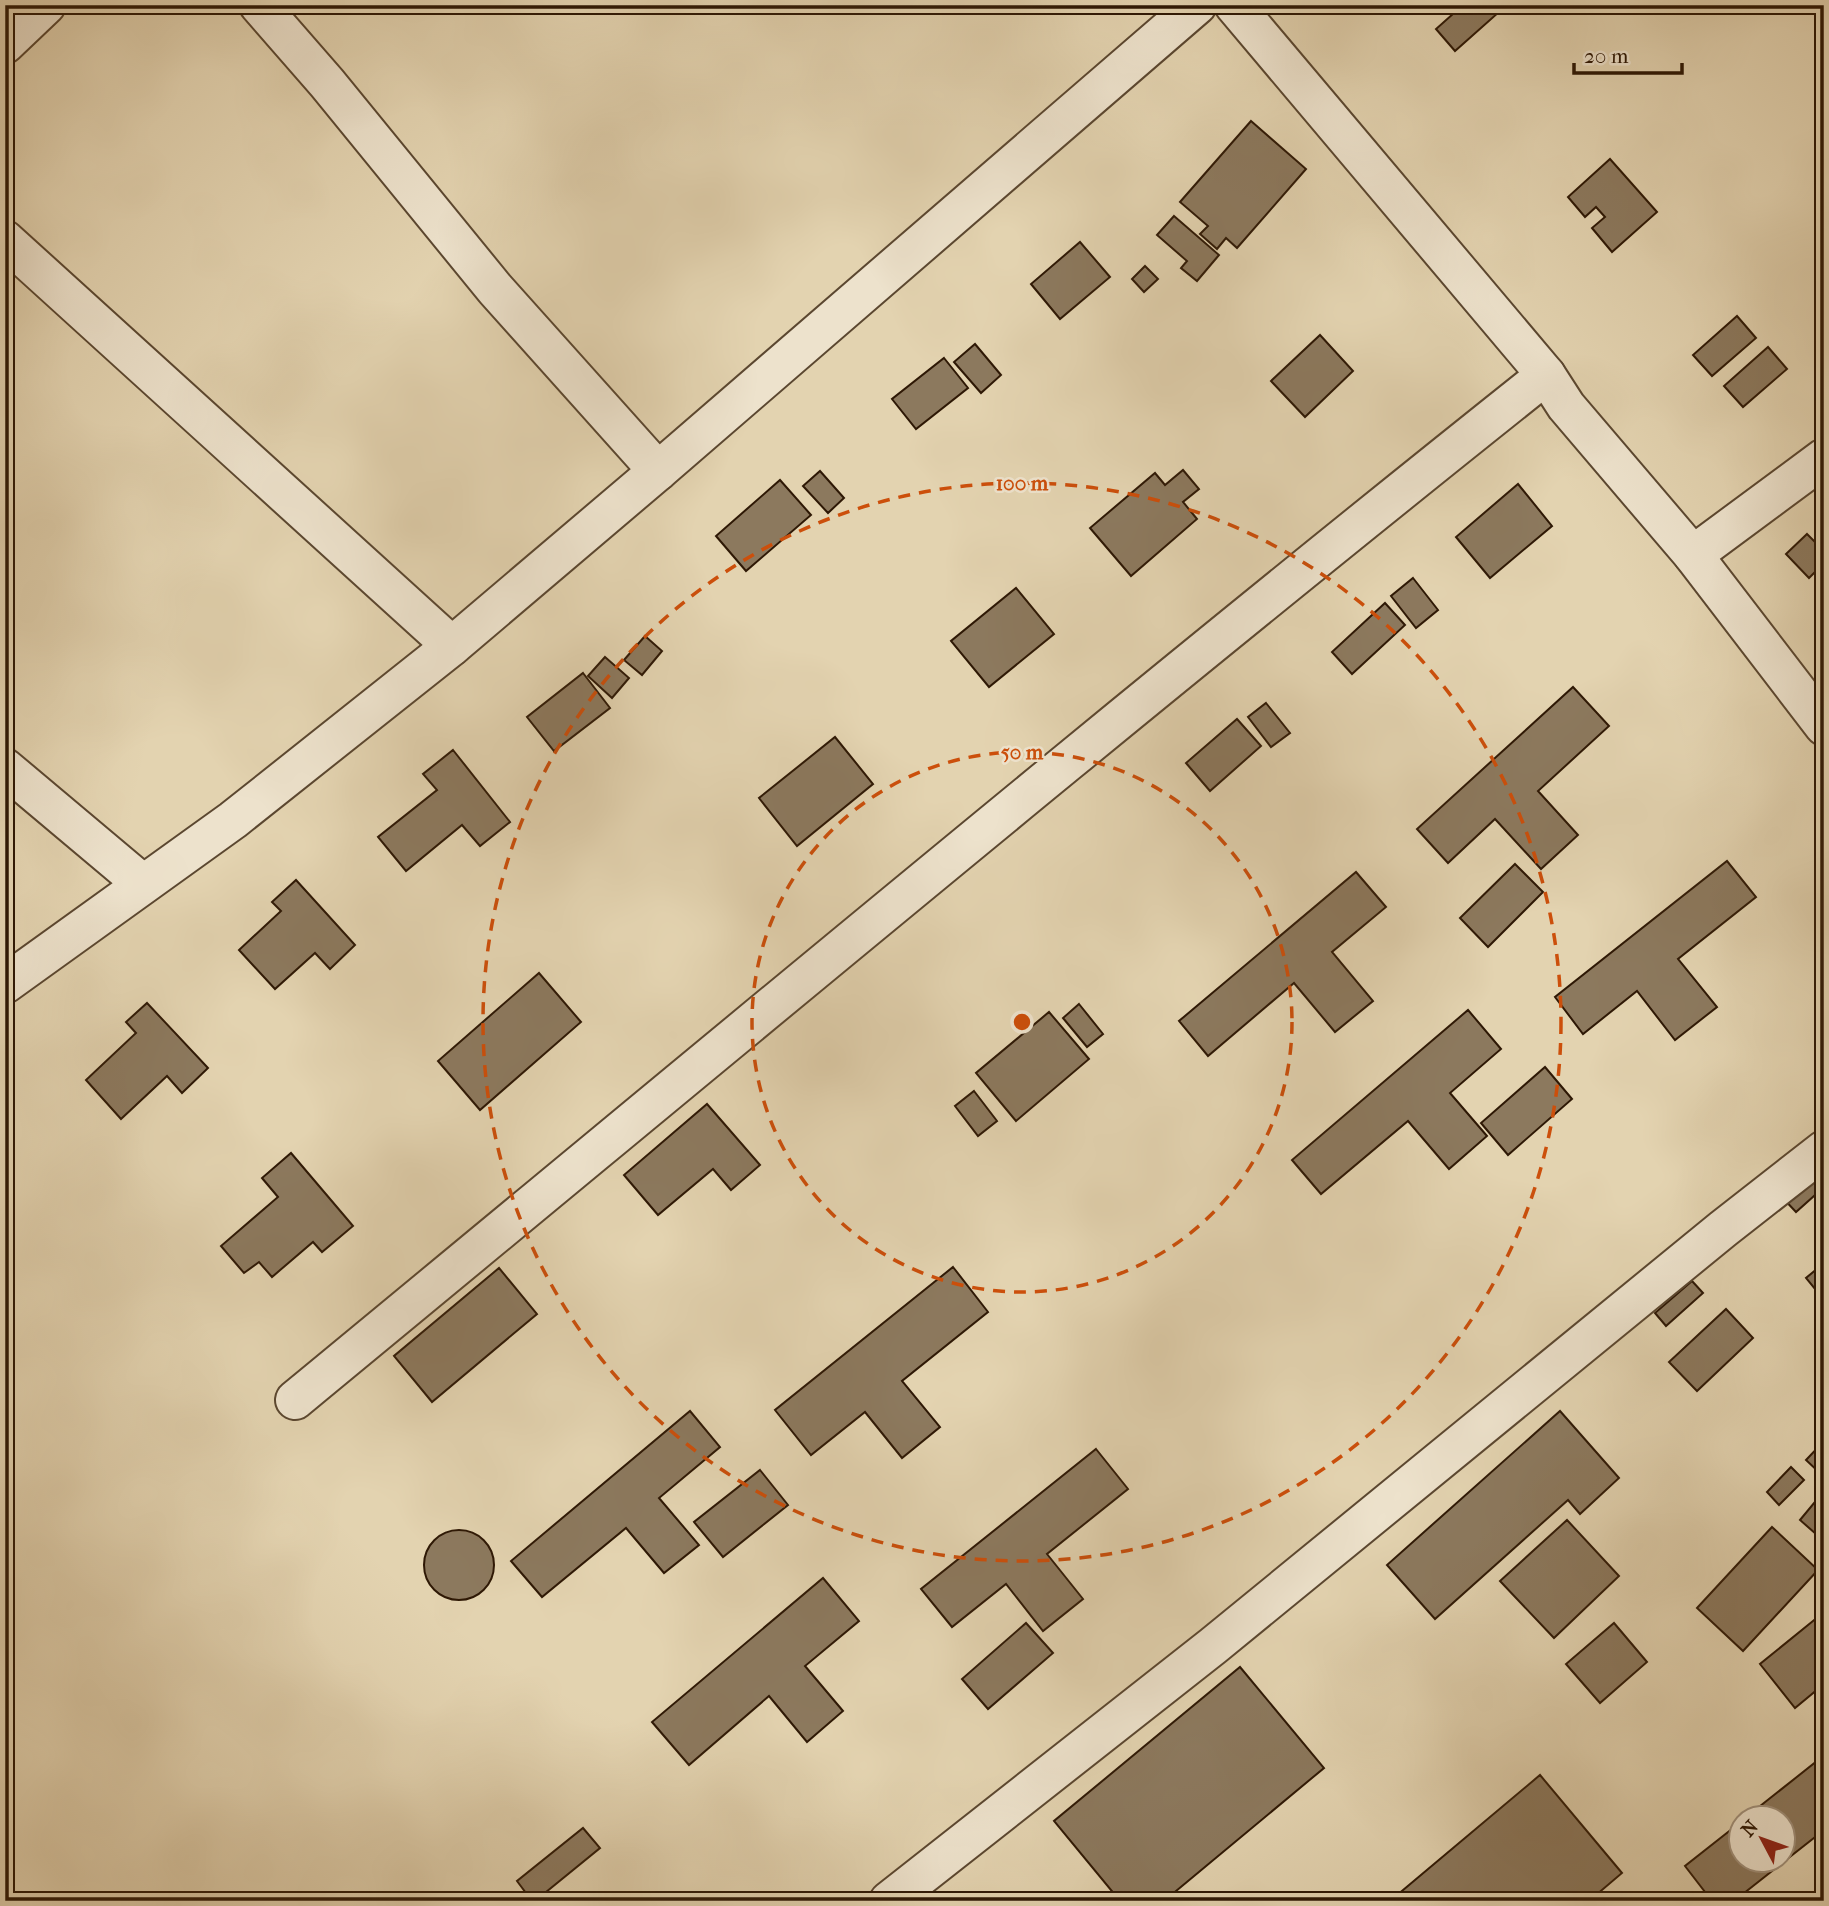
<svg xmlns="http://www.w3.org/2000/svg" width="1829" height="1906" font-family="'IM FELL French Canon',serif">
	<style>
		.building { fill: #8c795e; stroke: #2e1805; stroke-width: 2 }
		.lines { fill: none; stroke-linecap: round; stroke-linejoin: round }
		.minor-casing { stroke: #5b4730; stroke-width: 42 }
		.minor { stroke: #ede2cc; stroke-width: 38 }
		.ring { fill: none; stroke: #cc4f0b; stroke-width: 3.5; stroke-dasharray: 12 9 }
		.centre { fill: #cc4f0b; stroke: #ede2cc; stroke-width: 3.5 }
		.ring-label { font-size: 21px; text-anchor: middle; font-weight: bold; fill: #cc4f0b; stroke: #ede2cc; stroke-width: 5; stroke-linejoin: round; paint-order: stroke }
	</style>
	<rect width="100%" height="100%" fill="#e3d3b0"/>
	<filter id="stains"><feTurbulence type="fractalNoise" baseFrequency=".00286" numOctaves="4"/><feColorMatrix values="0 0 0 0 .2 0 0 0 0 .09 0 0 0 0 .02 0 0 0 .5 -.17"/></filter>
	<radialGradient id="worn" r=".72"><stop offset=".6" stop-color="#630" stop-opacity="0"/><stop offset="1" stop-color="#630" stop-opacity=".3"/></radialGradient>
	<g class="building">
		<polygon points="1463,5 1493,5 1499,12 1455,51 1436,29"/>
		<polygon points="1251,121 1306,169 1237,248 1226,238 1217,249 1200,234 1208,226 1180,202"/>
		<polygon points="1610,159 1657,212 1612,252 1592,228 1605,217 1596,207 1585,217 1568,197"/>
		<polygon points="1174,216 1219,255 1197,281 1181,268 1187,261 1157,235"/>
		<polygon points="1080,242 1110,277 1060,319 1031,284"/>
		<polygon points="1145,266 1158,279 1144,292 1132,279"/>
		<polygon points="1737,316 1756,338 1712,376 1693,355"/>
		<polygon points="1320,335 1353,371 1305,417 1271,381"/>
		<polygon points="975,344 1001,375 981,393 954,362"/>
		<polygon points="1768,347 1787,369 1743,407 1724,386"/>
		<polygon points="944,358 968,388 916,429 892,399"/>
		<polygon points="1183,470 1199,489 1183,502 1197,519 1131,576 1090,528 1155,473 1165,485"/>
		<polygon points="820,471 844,498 828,513 803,486"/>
		<polygon points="780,480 811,515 746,571 716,536"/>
		<polygon points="1518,484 1552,526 1490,578 1456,537"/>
		<polygon points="1807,534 1824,551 1824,563 1809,578 1786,554"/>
		<polygon points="1413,578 1438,610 1416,628 1391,596"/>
		<polygon points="1016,588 1054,634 989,687 951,641"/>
		<polygon points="1385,603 1405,625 1352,674 1332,652"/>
		<polygon points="645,636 662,651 642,675 624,660"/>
		<polygon points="605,657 629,678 612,698 588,676"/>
		<polygon points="583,673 610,708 554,751 527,717"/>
		<polygon points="1573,687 1609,726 1538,791 1578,835 1541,869 1495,819 1448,863 1417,829"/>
		<polygon points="1266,703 1290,733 1271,747 1248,717"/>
		<polygon points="1237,719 1261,746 1210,791 1186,763"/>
		<polygon points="835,737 873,784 797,846 759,798"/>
		<polygon points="453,750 510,822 480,846 462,825 406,871 378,837 437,790 423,774"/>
		<polygon points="1727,861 1756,897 1678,959 1717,1007 1675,1040 1637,991 1583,1034 1555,997"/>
		<polygon points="1515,864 1543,892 1488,947 1460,918"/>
		<polygon points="1356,872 1386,907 1332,952 1373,1001 1335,1032 1294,983 1208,1056 1179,1021"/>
		<polygon points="296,880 355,945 330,969 315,953 275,989 239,950 281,911 272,902"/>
		<polygon points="539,973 581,1022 480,1110 438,1061"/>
		<polygon points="147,1003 208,1068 182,1093 167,1076 121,1119 86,1080 136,1033 126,1022"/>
		<polygon points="1079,1004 1103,1034 1087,1047 1063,1018"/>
		<polygon points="1468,1010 1501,1049 1450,1093 1487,1136 1449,1169 1408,1121 1321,1194 1292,1160"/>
		<polygon points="1049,1012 1089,1059 1016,1121 976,1073"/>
		<polygon points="1545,1067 1572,1099 1508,1155 1481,1123"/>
		<polygon points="974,1091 997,1121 978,1136 955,1106"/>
		<polygon points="707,1104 760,1165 731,1190 713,1169 658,1215 624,1175"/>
		<polygon points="291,1153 353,1226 322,1252 313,1242 272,1277 259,1262 244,1273 221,1246 278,1197 262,1178"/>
		<polygon points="1824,1157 1824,1187 1796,1212 1781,1196"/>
		<polygon points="1824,1263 1824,1300 1806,1278"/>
		<polygon points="953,1267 988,1312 902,1381 940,1427 902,1458 865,1412 811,1455 775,1410"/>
		<polygon points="499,1268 537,1314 432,1402 394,1356"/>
		<polygon points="1692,1281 1703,1293 1666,1326 1655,1313"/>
		<polygon points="1726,1309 1753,1338 1697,1391 1669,1362"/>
		<polygon points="690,1411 720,1447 659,1498 699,1545 664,1573 626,1528 542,1597 511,1561"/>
		<polygon points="1560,1411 1619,1478 1580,1514 1568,1500 1435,1619 1387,1565"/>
		<polygon points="1824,1441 1824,1476 1823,1476 1806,1460"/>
		<polygon points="1096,1449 1128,1489 1047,1554 1083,1599 1043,1631 1006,1584 952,1627 921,1589"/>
		<polygon points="1791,1467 1804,1480 1779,1505 1767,1492"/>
		<polygon points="760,1470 788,1505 723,1557 694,1522"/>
		<polygon points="1819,1497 1824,1500 1824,1541 1800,1520"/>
		<polygon points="1567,1520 1619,1576 1554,1638 1500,1581"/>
		<polygon points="1772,1527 1818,1570 1743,1651 1697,1608"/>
		<circle cx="459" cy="1565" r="35"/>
		<polygon points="823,1578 859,1621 805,1666 843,1711 807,1742 769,1696 689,1765 652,1722"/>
		<polygon points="1824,1612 1824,1684 1795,1708 1760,1664"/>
		<polygon points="1026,1623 1053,1653 988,1709 962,1679"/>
		<polygon points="1614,1623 1647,1662 1600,1703 1566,1664"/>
		<polygon points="1240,1667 1324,1768 1164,1901 1120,1901 1054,1821"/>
		<polygon points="1817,1761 1824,1770 1824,1830 1734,1901 1712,1901 1685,1866 1742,1821 1742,1860 1784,1860 1784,1818 1745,1818"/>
		<polygon points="1540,1775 1622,1873 1589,1901 1390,1901"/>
		<polygon points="583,1828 600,1848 535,1901 532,1901 517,1881"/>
		<polygon points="1824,1886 1824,1901 1806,1901"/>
	</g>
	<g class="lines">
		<defs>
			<g id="minor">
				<polyline points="259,5 327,83 495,289 658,471"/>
				<polyline points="1234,5 1546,375 1566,406 1693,555 1824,726"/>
				<polyline points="5,44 46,5"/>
				<polyline points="5,240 452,646"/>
				<polyline points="1693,555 1824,458"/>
				<polyline points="5,768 143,884"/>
				<polyline points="5,984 233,820 452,646 658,471 1197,5"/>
				<path d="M295,1400C711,1057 1124,711 1546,375"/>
				<polyline points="889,1901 1213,1646 1723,1229 1824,1150"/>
			</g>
		</defs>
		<use href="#minor" class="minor-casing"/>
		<use href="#minor" class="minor"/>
	</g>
	<g class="ring">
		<circle cx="1022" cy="1022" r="270"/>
		<circle cx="1022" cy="1022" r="539"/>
	</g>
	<circle cx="1022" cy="1022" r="10" class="centre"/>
	<g class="ring-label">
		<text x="1022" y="490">100 m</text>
		<text x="1022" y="759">50 m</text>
	</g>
	<rect width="1829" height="1906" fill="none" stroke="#e3d3b0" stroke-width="28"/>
	<rect x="7" y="7" width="1815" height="1892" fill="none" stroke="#2e1805" stroke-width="3.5"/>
	<rect x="14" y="14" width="1801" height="1878" fill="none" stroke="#2e1805" stroke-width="2"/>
	<g transform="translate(1762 1839) rotate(311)"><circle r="33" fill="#ede2cc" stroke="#a1917c" stroke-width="2"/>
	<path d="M0-5L12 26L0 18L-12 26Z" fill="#8f2418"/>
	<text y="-10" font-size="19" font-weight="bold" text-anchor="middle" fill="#2e1805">N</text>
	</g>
	<path d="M1574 63v10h108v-10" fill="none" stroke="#2e1805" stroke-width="3.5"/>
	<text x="1584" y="63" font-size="21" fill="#2e1805" stroke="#ede2cc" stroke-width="5" paint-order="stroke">20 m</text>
	<rect width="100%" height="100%" filter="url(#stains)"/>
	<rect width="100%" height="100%" fill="url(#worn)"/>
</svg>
